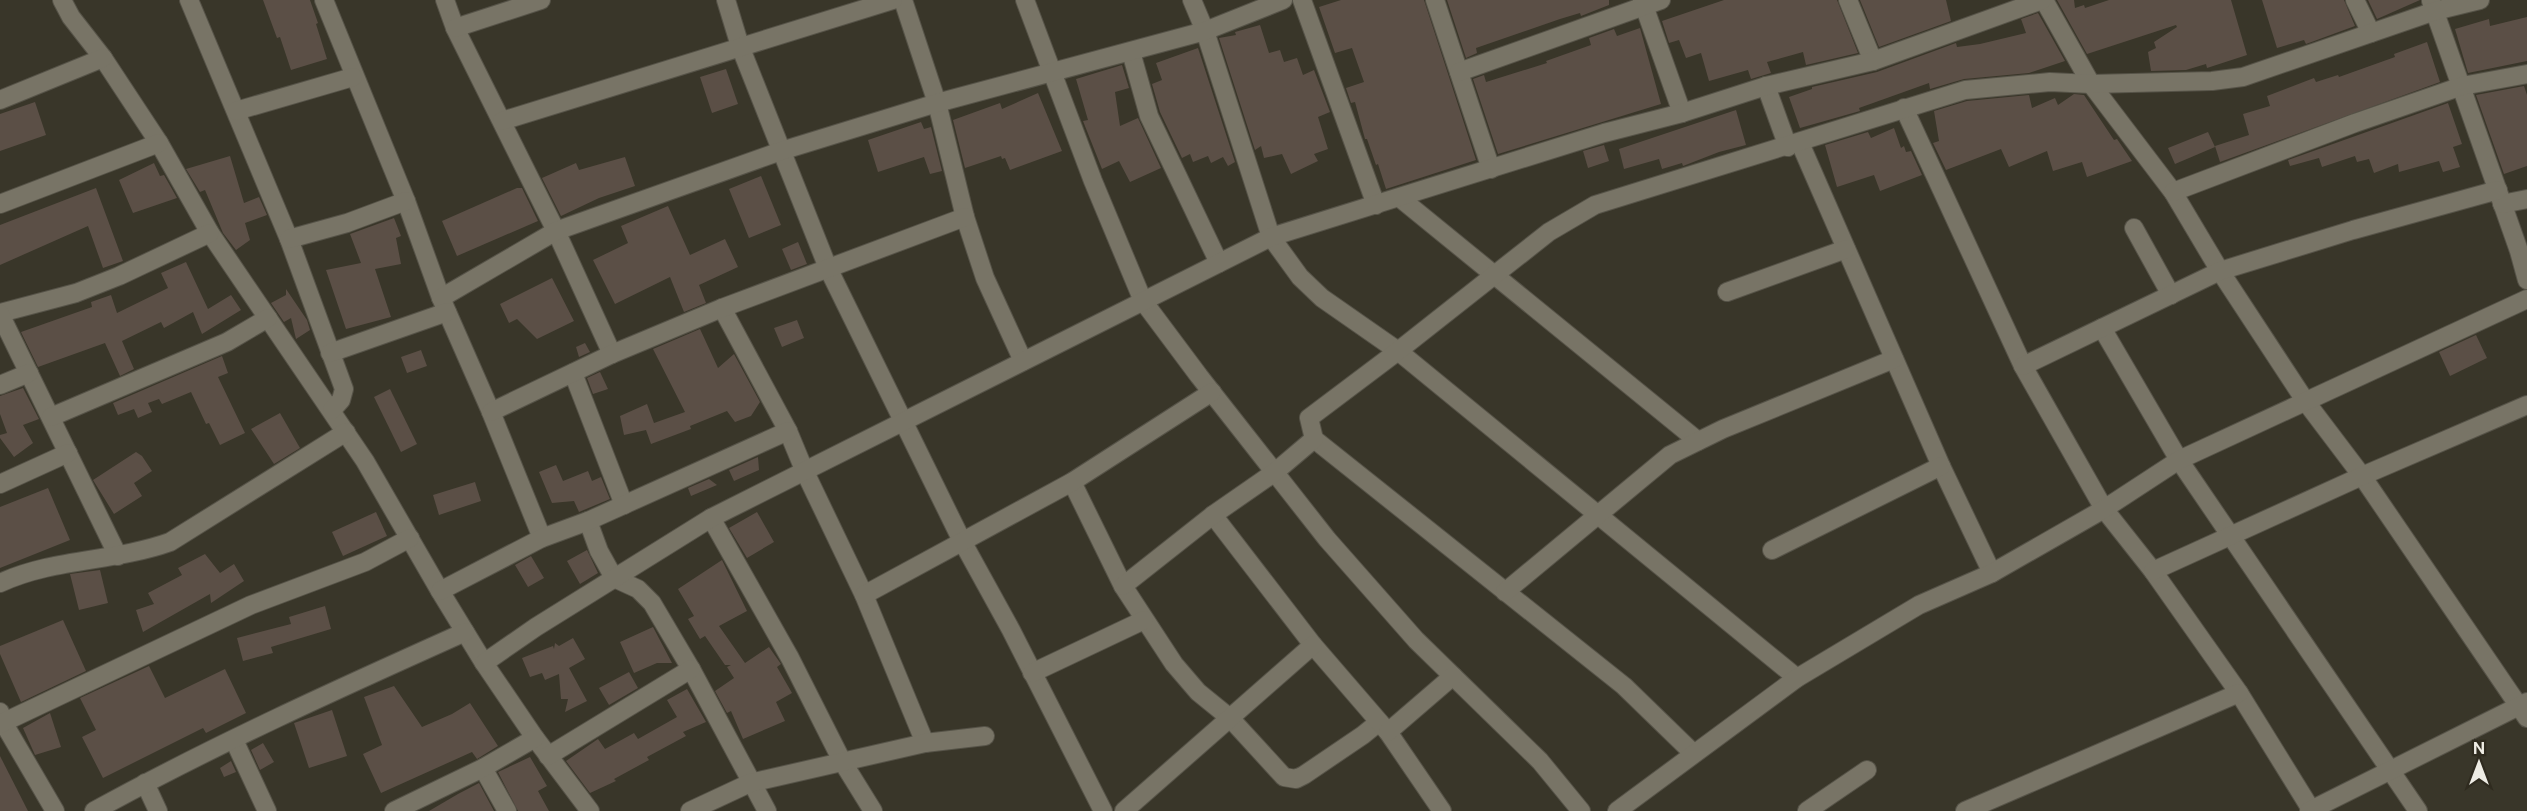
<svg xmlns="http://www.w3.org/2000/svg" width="2527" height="811" font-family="'Public Sans',sans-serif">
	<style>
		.building { fill: #5b4f46 }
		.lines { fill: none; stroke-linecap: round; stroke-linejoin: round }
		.minor-casing { stroke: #565348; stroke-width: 20 }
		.minor { stroke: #787466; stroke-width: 18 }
	</style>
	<rect width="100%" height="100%" fill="#393629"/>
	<g class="building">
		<polygon points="263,0 310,0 318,23 316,24 327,59 291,70 280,37 277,38"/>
		<polygon points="1341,0 1424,0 1476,160 1386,189 1378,164 1376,165 1367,139 1365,139 1355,102 1351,103 1346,88 1364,82 1352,48 1335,53 1319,7"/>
		<polygon points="1447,0 1609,0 1609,5 1581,16 1580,13 1560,19 1476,48 1477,53 1466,58"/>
		<polygon points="1724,0 1837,0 1858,53 1806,65 1803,52 1767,62 1771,73 1751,79 1748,70 1709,81 1701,53 1686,58 1679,40 1669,43 1662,21"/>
		<polygon points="1860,0 1946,0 1951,21 1879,47"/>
		<polygon points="2057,0 2074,0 2075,8 2084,5 2085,8 2109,0 2231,0 2247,55 2207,68 2206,64 2186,70 2151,71 2148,52 2156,48 2154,42 2177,27 2176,25 2087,54"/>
		<polygon points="2262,0 2344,0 2355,26 2306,44 2304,40 2277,48"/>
		<polygon points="2368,0 2420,0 2377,19"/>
		<polygon points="2038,13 2065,61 2029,73 1964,79 1930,89 1929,83 1859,108 1860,111 1800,128 1789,97 1812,89 1812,87 1877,72 1956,43 1957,47 1980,44 2026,33 2021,19"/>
		<polygon points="2527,17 2527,61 2468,73 2455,29 2489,19 2490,26"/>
		<polygon points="1260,25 1269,53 1280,50 1284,62 1297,58 1303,75 1314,70 1330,112 1318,117 1328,149 1314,154 1318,161 1291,174 1282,154 1264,158 1261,146 1255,150 1219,38 1236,35 1235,32"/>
		<polygon points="1640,28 1661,104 1498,154 1473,79 1484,75 1486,82 1547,63 1546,61 1591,45 1589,38 1614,29 1617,36"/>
		<polygon points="2427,42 2440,82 2220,162 2215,146 2249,135 2243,114 2270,106 2267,96 2314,78 2316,82 2338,75 2339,77 2395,57 2394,54"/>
		<polygon points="1198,48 1235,162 1228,166 1223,157 1211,163 1208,156 1193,162 1190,154 1182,158 1160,112 1152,84 1162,80 1156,63"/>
		<polygon points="1122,65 1129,88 1115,92 1120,126 1138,118 1161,168 1130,182 1119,161 1102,169 1083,121 1088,120 1076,79"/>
		<polygon points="726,69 738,104 712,113 700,77"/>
		<polygon points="2524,86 2527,95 2527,166 2504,174 2476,95"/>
		<polygon points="1038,93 1062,151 1010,170 1005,158 1002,159 1001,156 965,168 953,120 1000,103 1002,109"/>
		<polygon points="2074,94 2084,95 2114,140 2117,139 2132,161 2087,177 2082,162 2053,171 2047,151 2009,167 2001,149 1946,170 1933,143 1939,141 1934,111 1967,101 2029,95 2032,108 2055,98 2058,105"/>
		<polygon points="35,102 46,135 0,151 0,114"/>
		<polygon points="2448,103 2462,144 2453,147 2460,167 2443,172 2439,161 2399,172 2398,164 2374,173 2369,159 2357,162 2355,156 2322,167 2319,158 2290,166 2288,160"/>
		<polygon points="1736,110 1746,145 1719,152 1683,166 1682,163 1662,169 1659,159 1624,169 1619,149"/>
		<polygon points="921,122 924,129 931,127 942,171 930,174 924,157 878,172 868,140"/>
		<polygon points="1894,128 1901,148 1904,146 1906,152 1911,151 1922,175 1880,191 1874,175 1837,187 1825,145 1868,132 1871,138"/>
		<polygon points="2208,132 2215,147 2175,164 2168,148"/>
		<polygon points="1604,145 1609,161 1588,168 1583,151"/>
		<polygon points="230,156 244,203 259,197 267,215 245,223 250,240 236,250 223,233 205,190 200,192 186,169"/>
		<polygon points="625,157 635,186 599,198 561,216 542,178 576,163 579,170"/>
		<polygon points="154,163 160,176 164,175 177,198 133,213 119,180"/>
		<polygon points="761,176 781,225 749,238 729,189"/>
		<polygon points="96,188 123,261 103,268 88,226 0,265 0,225"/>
		<polygon points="517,188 522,188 538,221 457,256 442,221"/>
		<polygon points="668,206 690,255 725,239 738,267 699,285 706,303 684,312 670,277 615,304 593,260 628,243 621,226"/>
		<polygon points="394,218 401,236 396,238 401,264 375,269 391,317 346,329 326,270 361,263 350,234"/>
		<polygon points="798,242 807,264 791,270 782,249"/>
		<polygon points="186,262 208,309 231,295 241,310 202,334 193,312 164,328 161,322 122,341 134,369 120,376 105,343 38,367 21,332 92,307 91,302 111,295 117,313 168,288 161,273"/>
		<polygon points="552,278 574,321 537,339 517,319 509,323 500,304"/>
		<polygon points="286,289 307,320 310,330 296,339 291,318 284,322 271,303 286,295"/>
		<polygon points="797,320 804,338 782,347 774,328"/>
		<polygon points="700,329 718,368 734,354 760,402 751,416 735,422 727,411 690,426 691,429 651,444 646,430 624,435 620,416 647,404 654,423 685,412 653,349"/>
		<polygon points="2476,335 2487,358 2450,376 2439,352"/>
		<polygon points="585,343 590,352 579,357 576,347"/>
		<polygon points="421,350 427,366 407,373 401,357"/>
		<polygon points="222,356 228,373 218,377 245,433 220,445 209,423 206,424 191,392 162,404 159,399 148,403 152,412 138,418 134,409 118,415 113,403"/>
		<polygon points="600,372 608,389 593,394 587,378"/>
		<polygon points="23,388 39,419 23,425 33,443 14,457 0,438 0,435 7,433 0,414 0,396"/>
		<polygon points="390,389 417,444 401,452 374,397"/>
		<polygon points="280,413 300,448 274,464 251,429"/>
		<polygon points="136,452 142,456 152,471 134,483 142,496 114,514 93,480"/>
		<polygon points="758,457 759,470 734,481 729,470"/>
		<polygon points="556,465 563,481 588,471 592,481 601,477 610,499 579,512 574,501 552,503 539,472"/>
		<polygon points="709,479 717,485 691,496 688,488"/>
		<polygon points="475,482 481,501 439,515 433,495"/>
		<polygon points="48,488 70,540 0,568 0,507"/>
		<polygon points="376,512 387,536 343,556 332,532"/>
		<polygon points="757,512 774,542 747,558 729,528"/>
		<polygon points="587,550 598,573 580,584 567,561"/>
		<polygon points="205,554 220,573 234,564 244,581 211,603 210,594 143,632 136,610 154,604 148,593 182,575 178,568"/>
		<polygon points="531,556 544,578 528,587 515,565"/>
		<polygon points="722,560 747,611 719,626 745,663 769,647 781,664 777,667 792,693 776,702 785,721 743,739 731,711 727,713 715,691 734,678 727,667 731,665 725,665 705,636 700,639 688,619 694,616 678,589"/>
		<polygon points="100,570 108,603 79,610 70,574"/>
		<polygon points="325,606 331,629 271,647 273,653 243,661 237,638 291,624 289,617"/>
		<polygon points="63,620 86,671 21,702 0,654 0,646"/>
		<polygon points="653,627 672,663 657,663 634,673 620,642"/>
		<polygon points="573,638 585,659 569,668 587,701 565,712 568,699 561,699 559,674 545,680 542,673 530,677 522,658 553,646 554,649 555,643 559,646"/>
		<polygon points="149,666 165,698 225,669 246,713 206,733 203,728 103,778 82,737 96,730 80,698"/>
		<polygon points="629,672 638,688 609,705 599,688"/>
		<polygon points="394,686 422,727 452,714 470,703 498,746 477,759 472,752 381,793 363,754 382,745 364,697"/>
		<polygon points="687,689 706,722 683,732 686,736 647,757 649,760 614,779 616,781 590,793 566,761 598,739 605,749 634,733 638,739 677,717 667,700"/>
		<polygon points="332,710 347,756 309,768 294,723"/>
		<polygon points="50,713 61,747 35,755 23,728"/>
		<polygon points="263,743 274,762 260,770 251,750"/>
		<polygon points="0,756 28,811 0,811"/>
		<polygon points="530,757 547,786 538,791 549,811 518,811 498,772"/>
		<polygon points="231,761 236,772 224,777 220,768"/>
		<polygon points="479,783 494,811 429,811 458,794"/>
	</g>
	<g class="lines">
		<defs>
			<g id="minor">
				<polyline points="62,0 71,17 103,58 159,143 210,233 365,461 440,591 484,663 535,738 590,811"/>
				<polyline points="189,0 289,239 344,389 341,400 332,410"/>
				<polyline points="324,0 406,201 441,298 491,412 542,538"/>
				<polyline points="445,0 455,28 556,231 612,354"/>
				<polyline points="726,0 740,46 828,268 962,541 1011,630 1103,811"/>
				<polyline points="903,0 937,103 965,217 985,278 1023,361"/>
				<polyline points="1025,0 1093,181 1143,301 1199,376 1327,539 1416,640 1540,761 1581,811"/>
				<polyline points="1192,0 1205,31 1271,237 1300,277 1322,298 1398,351 1797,678"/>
				<polyline points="1302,0 1376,205"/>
				<polyline points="1435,0 1491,169"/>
				<polyline points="1642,0 1682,113"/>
				<polyline points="1848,0 1873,61"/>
				<polyline points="2044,0 2091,84 2173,192 2220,271 2306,402 2362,476 2527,718"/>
				<polyline points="2355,0 2371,33"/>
				<polyline points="2431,1 2519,251 2527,280"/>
				<polyline points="455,28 541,0"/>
				<polyline points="1131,52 1149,116 1219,263"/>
				<polyline points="1459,72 1661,0"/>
				<polyline points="1766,86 1788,147"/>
				<polyline points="0,100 103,58"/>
				<polyline points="1904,108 2023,366 2104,509 2153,571 2239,693 2312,811"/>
				<polyline points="236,111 353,77"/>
				<polyline points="502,121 893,0"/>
				<polyline points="1800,143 1941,466 1992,573"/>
				<polyline points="2173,192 2355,123 2462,86 2527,74"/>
				<polyline points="1400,198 1698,441"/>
				<polyline points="0,204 159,143"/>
				<polyline points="2502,204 2527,199"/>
				<polyline points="2134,228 2171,295"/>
				<polyline points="289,239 347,223 406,201"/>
				<polyline points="1727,292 1846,249"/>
				<polyline points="441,298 556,231 781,151 937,103 1205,31 1283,0"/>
				<polyline points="722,308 788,431 805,472 864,595 925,743"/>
				<polyline points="0,313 76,293 119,276 210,233"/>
				<polyline points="0,314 118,556"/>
				<polyline points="2102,328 2179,460 2418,811"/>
				<polyline points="330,353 447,312"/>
				<polyline points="2023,366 2220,271 2353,230 2498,190"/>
				<polyline points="573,373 624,505"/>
				<polyline points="0,385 29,373"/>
				<polyline points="491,412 612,354 722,308 965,217"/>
				<polyline points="51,417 227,342 268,318"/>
				<polyline points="1314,439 1624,686 1693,753"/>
				<polyline points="1072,482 1123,586 1174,664 1198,692 1230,718 1284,777 1296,779 1304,775 1363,735 1379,722"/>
				<polyline points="0,484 68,453"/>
				<polyline points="1213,515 1313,645 1388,732 1442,811"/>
				<polyline points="711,518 790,658 842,761 873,811"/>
				<polyline points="588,521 599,551 614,578 638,589 652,603 691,669 767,811"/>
				<polyline points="1772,550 1941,466"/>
				<polyline points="2153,571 2362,476 2527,405"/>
				<path d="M0,583C54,558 114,562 170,542L346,432"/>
				<polyline points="1123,586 1213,515 1275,472 1314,439 1309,418 1398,351 1549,232 1595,205 1965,90 2050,82 2091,84 2212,81 2243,77 2435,11 2480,0"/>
				<polyline points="440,591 542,538 588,521 788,431"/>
				<polyline points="1505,592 1670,455 1723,429 1894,359"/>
				<polyline points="864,595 1072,482 1212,392"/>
				<polyline points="484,663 536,627 711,518 1271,237 1604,133 1682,113 1766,86 1873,61 2042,0"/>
				<polyline points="1032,673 1144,620"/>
				<polyline points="0,712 3,722 55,811"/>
				<polyline points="0,724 251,605 365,562 410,538"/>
				<polyline points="1388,732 1453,676"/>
				<polyline points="234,740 267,811"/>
				<polyline points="548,756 691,669"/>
				<polyline points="483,768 507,811"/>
				<polyline points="145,783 158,811"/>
				<path d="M94,811C214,745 340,688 465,632"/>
				<polyline points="394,811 483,768 535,738"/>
				<polyline points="690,811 750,783 925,743 985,736"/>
				<polyline points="1124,811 1313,645"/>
				<polyline points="1617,811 1797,678 1919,605 1992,573 2104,509 2179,460 2527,299"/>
				<polyline points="1807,811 1867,770"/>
				<polyline points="1965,811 2239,693"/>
				<polyline points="2309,811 2527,702"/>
			</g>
		</defs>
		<use href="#minor" class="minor-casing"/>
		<use href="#minor" class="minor"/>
	</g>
	<g transform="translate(2479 763)" stroke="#2f2b1f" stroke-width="4.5" paint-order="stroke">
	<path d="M0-4.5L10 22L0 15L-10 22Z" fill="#eeece4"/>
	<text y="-9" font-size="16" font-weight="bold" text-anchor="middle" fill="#eeece4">N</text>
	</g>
</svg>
